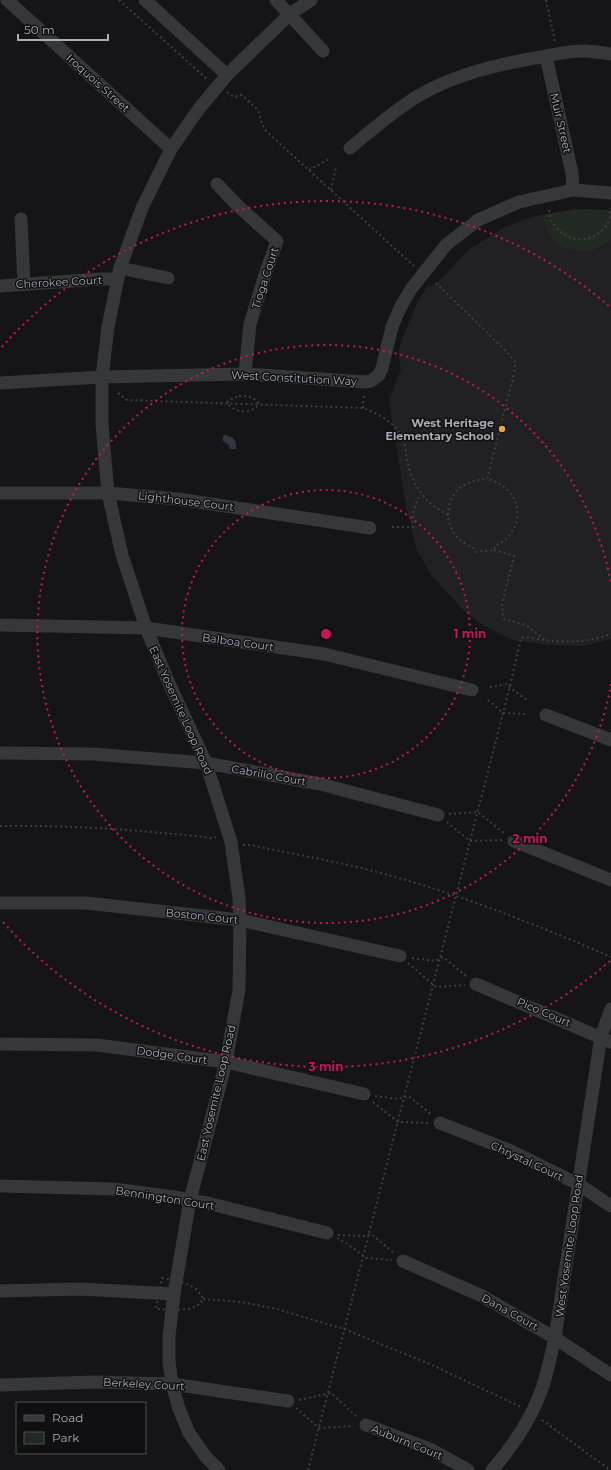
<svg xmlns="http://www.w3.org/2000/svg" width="611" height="1470" font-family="Montserrat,sans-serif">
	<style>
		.built { fill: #212124 }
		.green { fill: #222922 }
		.water { fill: #2f383e }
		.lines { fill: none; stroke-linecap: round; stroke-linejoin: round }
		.path { stroke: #3d3e42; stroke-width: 2; stroke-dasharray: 2 3; stroke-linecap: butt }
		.street { stroke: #36373b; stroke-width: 13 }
		.ring { fill: none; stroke: #c2185b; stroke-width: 2; stroke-dasharray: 2 4 }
		.poi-dot { fill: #e1a842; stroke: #101012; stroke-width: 1.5 }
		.labels { text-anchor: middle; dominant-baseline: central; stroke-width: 3; stroke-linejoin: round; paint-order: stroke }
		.street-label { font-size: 11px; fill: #a8adb6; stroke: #101012 }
		.poi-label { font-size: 11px; font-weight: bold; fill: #a8adb6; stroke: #101012; text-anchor: end }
		.centre { fill: #c2185b; stroke: #101012; stroke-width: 2 }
		.ring-label { font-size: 12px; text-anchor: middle; font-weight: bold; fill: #c2185b; stroke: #101012; stroke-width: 3; stroke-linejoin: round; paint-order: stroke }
	</style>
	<rect width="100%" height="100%" fill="#151517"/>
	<polygon class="built" points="541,215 550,236 554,241 560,245 599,248 611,239 611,639 584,646 549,645 512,640 484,626 465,612 431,575 416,548 405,501 389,400 401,369 398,354 401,342 417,303 428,285 432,286 440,280 467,251 484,240 503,228 527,218"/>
	<path class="green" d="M577,209L611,210V240C598,250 586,254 570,249C564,248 557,245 553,240C547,233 545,223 541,215Z"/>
	<path class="water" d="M224,435C232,436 237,439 236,449H230L228,444L223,441V436Z"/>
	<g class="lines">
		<g class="path">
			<polyline points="119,0 207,79"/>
			<polyline points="546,0 555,41"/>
			<polyline points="227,92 234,97 242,95 258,110 262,124 266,131 414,266"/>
			<polyline points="309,170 331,158"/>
			<polyline points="331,190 336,167"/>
			<path d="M549,210C550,213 550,217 551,219C552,224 557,228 560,231C577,246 600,240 609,220C610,216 610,212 610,208"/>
			<path d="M118,393L127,400L363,408C379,414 396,423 403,439C406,446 405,453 407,460C409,472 415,485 422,494C427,503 439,509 448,515C449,527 455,538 466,544C471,547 474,547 476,552L494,550L495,546C529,530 523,487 487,479L515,370V362L508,353L434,281"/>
			<path d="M239,396C247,396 255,397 259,404C251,415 235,413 227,403L229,400Z"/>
			<polyline points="363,408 364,393"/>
			<path d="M448,515C449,491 464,480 487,479"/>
			<path d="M392,527H413C413,514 414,504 421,494"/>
			<polyline points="494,550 514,556 502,604 503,618 504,619 526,625 545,640"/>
			<polyline points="490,687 507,684 512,689 528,701"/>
			<polyline points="488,700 503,713 525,714"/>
			<polyline points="449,814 478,812 505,834"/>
			<polyline points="447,822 470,841 502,840"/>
			<path d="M0,826C71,825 141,830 212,838L216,837"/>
			<path d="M243,845H251C287,853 324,859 361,868C447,889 530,922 611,957"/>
			<polyline points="412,958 435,961 443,957 467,977"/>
			<polyline points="408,963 436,987 465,985"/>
			<polyline points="375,1096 398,1099 408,1096 432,1115"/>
			<polyline points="373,1102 398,1122 429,1123"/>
			<polyline points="338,1235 365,1236 371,1234 394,1253"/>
			<polyline points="337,1238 346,1243 366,1258 392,1260"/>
			<path d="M162,1278C176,1281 197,1283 203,1299C196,1314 170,1309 156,1309Z"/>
			<polyline points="203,1299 241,1302 277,1309 344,1329 432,1365 521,1407"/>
			<polyline points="299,1400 331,1393 358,1418"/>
			<polyline points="296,1408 319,1428 354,1426"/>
			<polyline points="542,1420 610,1470"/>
			<path d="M308,1470L510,686L521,638L524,637C554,642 581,645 611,634"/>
		</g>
		<g class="street">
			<polyline points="7,0 171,149"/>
			<polyline points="145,0 227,75"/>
			<polyline points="276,0 323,51"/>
			<polyline points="546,56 572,173 573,190"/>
			<path d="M350,148C372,130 393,111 418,96C455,74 499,64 541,57C555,54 570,51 584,51C593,51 602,53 611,54"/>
			<polyline points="217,184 238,206 277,241 265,275 250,324 245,374"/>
			<polyline points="21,219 24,284"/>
			<polyline points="120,268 168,278"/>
			<polyline points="0,286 101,279 117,279"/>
			<polyline points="0,383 102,377 245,374 365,382 371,381 379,375 382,368 392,327 400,308 411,289 446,245 478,220 519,202 573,190 611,193"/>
			<polyline points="0,493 108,493 178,499 370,528"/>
			<polyline points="0,625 146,628 324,654 472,690"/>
			<polyline points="546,715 611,740"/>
			<polyline points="0,753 92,754 206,763 320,784 438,815"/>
			<polyline points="514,841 611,880"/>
			<polyline points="0,903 86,903 240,920 400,956"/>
			<polyline points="476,984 611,1042"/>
			<polyline points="0,1044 97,1045 226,1062 364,1094"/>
			<polyline points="440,1123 511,1151 578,1184 611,1206"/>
			<polyline points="0,1186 114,1189 174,1197 207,1203 327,1233"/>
			<polyline points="403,1261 482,1296 555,1338 611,1375"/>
			<polyline points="0,1291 79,1289 174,1294"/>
			<polyline points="0,1385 95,1382 172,1384 288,1401"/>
			<polyline points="366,1425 430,1449 468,1470"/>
			<polyline points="219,1470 206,1457 189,1433 179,1409 172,1384 169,1362 169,1336 174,1294 190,1200 226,1062 239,990 240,920 239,898 231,842 206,763 168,681 146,628 122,555 108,493 102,425 102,377 108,327 120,268 142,208 171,149 198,110 227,75 290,14 311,0"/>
			<path d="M492,1470C514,1445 532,1418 543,1386C548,1370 551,1354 555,1338L601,1036L611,1009"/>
		</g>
	</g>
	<g class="ring">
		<circle cx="326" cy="634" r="144"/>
		<path d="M611 684A289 289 0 1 1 611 584"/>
		<path d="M610 961A433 433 0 0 1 2 921M2 347A433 433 0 0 1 610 307"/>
	</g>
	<circle class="poi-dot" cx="502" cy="429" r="4"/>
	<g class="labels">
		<g class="street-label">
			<text transform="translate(98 83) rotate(42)">Iroquois Street</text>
			<text transform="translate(561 123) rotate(77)">Muir Street</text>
			<text transform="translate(265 278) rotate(-72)">Tioga Court</text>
			<text transform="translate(59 282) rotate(-3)">Cherokee Court</text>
			<text transform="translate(294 378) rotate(3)">West Constitution Way</text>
			<text transform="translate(186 501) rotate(7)">Lighthouse Court</text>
			<text transform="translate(238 642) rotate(8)">Balboa Court</text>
			<text transform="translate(181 710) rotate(66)">East Yosemite Loop Road</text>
			<text transform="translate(269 775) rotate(10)">Cabrillo Court</text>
			<text transform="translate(202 916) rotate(6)">Boston Court</text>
			<text transform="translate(544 1012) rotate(23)">Pico Court</text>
			<text transform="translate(172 1055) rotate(8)">Dodge Court</text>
			<text transform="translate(216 1093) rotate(-77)">East Yosemite Loop Road</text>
			<text transform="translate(527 1161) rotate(25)">Chrystal Court</text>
			<text transform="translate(165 1198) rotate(9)">Bennington Court</text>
			<text transform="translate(569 1246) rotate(-82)">West Yosemite Loop Road</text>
			<text transform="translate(510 1312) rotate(29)">Dana Court</text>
			<text transform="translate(144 1384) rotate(3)">Berkeley Court</text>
			<text transform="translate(407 1442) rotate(22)">Auburn Court</text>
		</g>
		<g class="poi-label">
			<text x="494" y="423">West Heritage<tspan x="494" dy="13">Elementary School</tspan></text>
		</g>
	</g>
	<circle cx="326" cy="634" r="6" class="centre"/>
	<g class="ring-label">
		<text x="470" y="638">1 min</text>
		<text x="530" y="843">2 min</text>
		<text x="326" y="1071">3 min</text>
	</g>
	<rect x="16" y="1402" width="130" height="52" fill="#101012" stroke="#4d4f54"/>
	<rect x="24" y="1415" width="20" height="6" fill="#36373b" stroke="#4d4f54"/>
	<text x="52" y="1422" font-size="12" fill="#a8adb6">Road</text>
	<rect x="24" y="1432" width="20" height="12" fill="#222922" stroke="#4d4f54"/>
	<text x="52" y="1442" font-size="12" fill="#a8adb6">Park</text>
	<path d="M18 34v6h90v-6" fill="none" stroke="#a8adb6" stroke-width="2"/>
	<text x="24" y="34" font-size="12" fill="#a8adb6" stroke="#101012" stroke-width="3" paint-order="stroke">50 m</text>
</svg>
